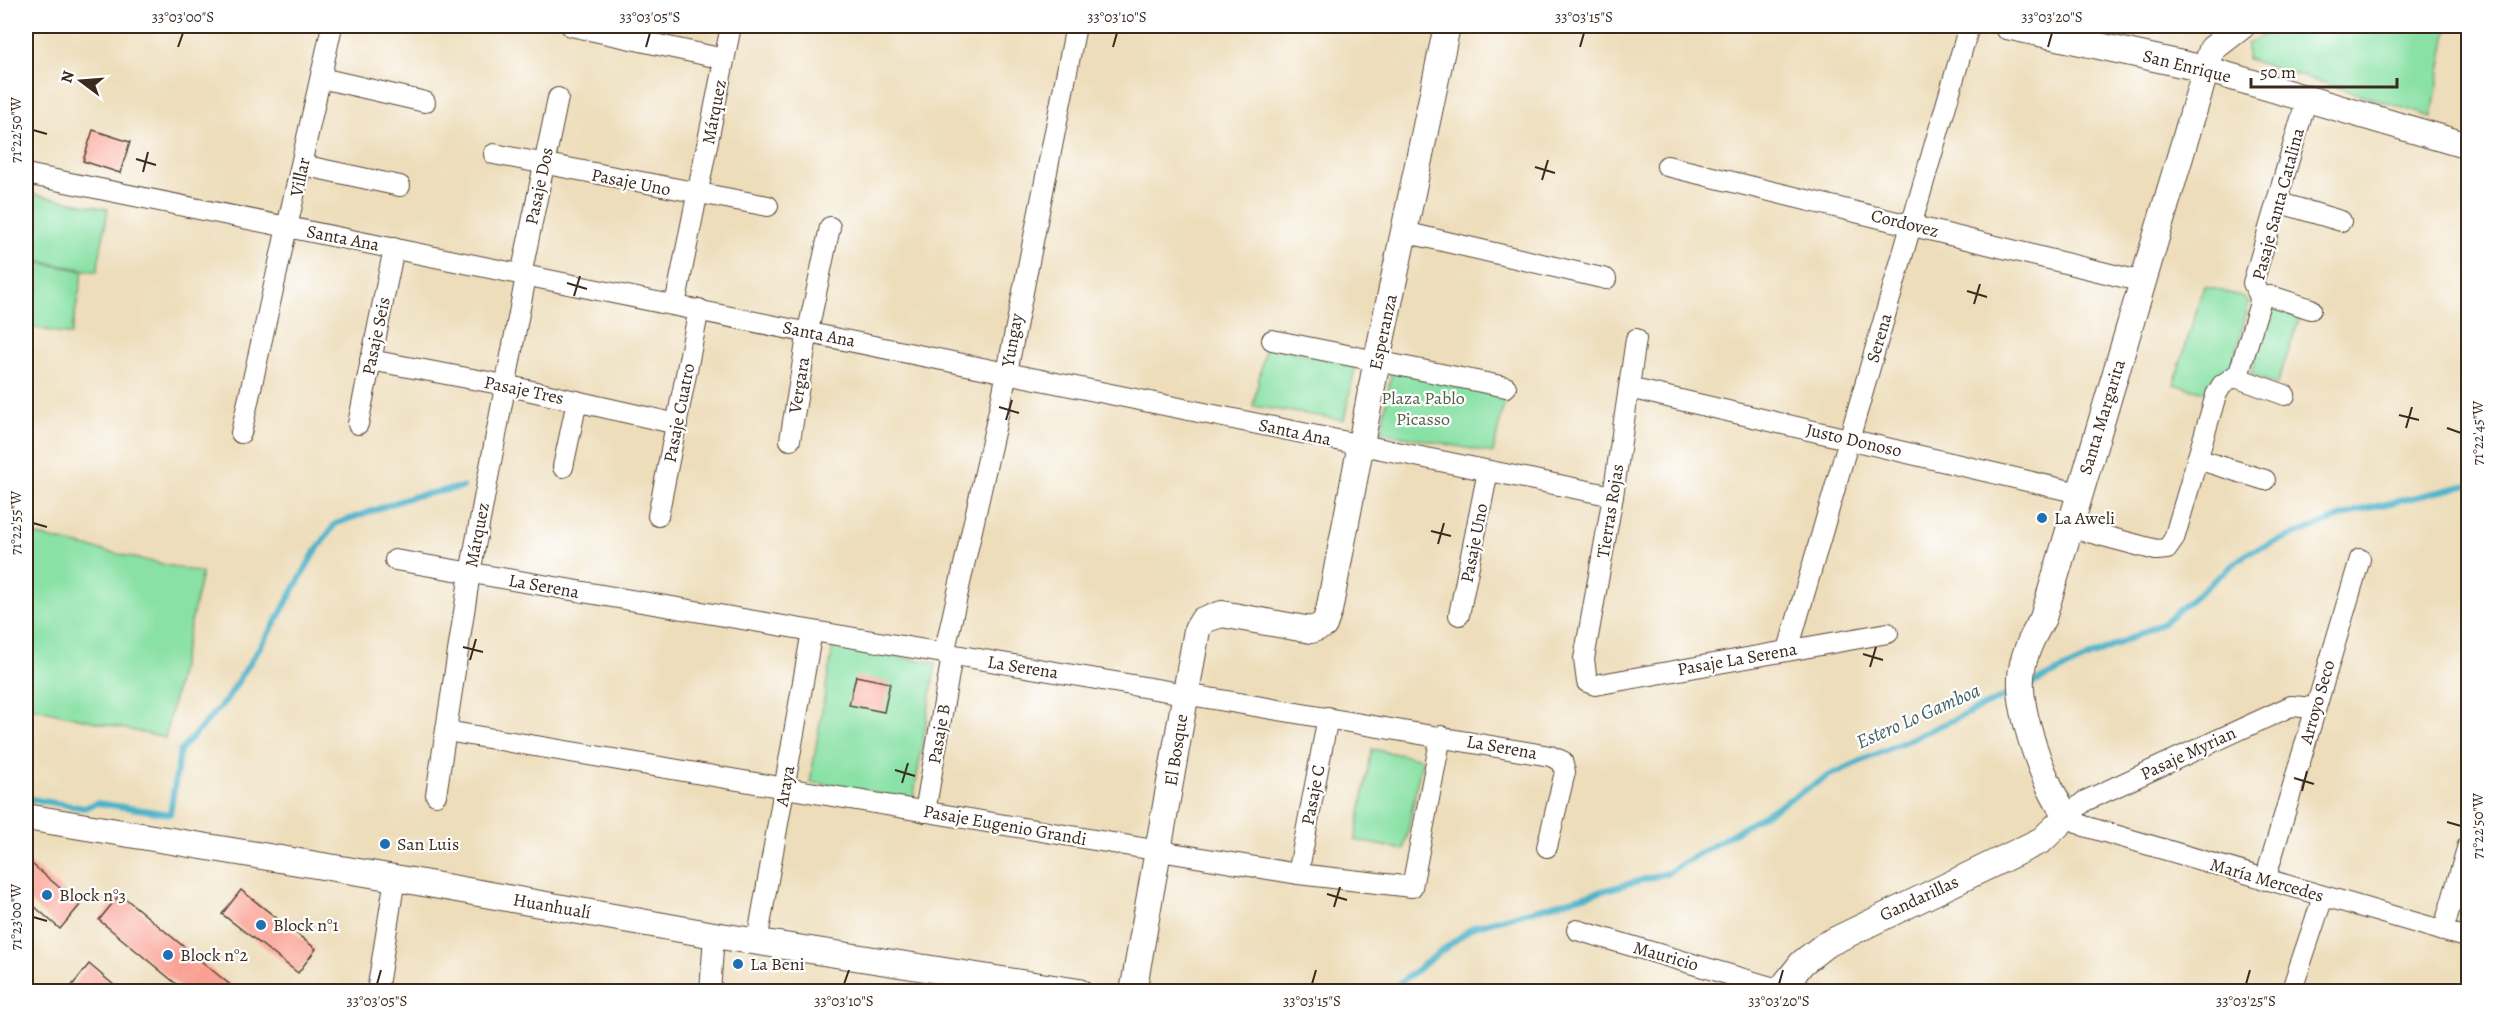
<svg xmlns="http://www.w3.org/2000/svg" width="2494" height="1017" font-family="Alegreya,serif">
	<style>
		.green { fill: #89e1a5; stroke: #628662; stroke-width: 1.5 }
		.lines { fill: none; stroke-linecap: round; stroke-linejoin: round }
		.stream { stroke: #4ab2c9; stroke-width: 6 }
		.building { fill: #faa093 }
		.minor-casing { stroke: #564535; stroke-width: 22 }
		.tertiary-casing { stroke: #564535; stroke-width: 28 }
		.minor { stroke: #fff; stroke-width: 20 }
		.tertiary { stroke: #fff; stroke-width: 26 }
		.ticks { fill: none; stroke: #3b2a1e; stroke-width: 2 }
		.poi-dot { fill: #1f6fb2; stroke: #fff; stroke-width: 2 }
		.labels { text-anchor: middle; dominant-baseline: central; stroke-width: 4.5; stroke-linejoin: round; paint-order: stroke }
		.street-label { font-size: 18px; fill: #3b2a1e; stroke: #fff }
		.park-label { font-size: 18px; fill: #526146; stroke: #fff }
		.poi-label { font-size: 18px; fill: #3b2a1e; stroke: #fff; text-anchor: start }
		.water-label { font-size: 20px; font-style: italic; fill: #416062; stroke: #fff }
		.neatline { fill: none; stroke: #3b2a1e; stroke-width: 2 }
		.ticks-label { font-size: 15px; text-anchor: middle; fill: #3b2a1e }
	</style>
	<rect width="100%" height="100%" fill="#fff"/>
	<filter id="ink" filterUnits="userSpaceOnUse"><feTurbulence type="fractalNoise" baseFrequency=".0167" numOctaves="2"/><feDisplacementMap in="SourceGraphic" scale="12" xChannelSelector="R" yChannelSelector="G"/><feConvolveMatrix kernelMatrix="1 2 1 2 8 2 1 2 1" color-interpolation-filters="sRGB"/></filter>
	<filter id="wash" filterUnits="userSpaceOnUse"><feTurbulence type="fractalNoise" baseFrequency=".008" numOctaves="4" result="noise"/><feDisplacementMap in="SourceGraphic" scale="24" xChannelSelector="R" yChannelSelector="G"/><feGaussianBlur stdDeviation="1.35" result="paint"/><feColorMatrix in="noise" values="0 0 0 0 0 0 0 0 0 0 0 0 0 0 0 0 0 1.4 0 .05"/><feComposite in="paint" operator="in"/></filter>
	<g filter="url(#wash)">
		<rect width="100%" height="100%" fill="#edddba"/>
		<g class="green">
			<polygon points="2280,26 2448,26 2432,117 2247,59 2247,44"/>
			<polygon points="26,193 108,209 97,272 26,259"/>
			<polygon points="26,260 83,271 71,335 26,326"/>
			<polygon points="2204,286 2243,297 2249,304 2231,371 2214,379 2209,393 2174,384"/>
			<polygon points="2270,305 2301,314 2277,385 2251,374"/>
			<polygon points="1266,346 1356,363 1344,420 1253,406"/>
			<polygon points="1392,369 1506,394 1493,453 1381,432"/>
			<polygon points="26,533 202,573 165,738 26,706"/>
			<polygon points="833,646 936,663 913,800 810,782"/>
			<polygon points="1372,749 1422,759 1404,850 1355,840"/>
		</g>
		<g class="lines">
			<g class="stream">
				<polyline points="2027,686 2163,623 2247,553 2356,511 2468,485"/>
				<polyline points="26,798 84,808 97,803 170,814 180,751 227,699 275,623 313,555 335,524 411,497 463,487"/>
				<polyline points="1388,992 1473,927 1667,873 1830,775 2015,692"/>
			</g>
		</g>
		<g id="blocks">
			<g class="building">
				<polygon points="93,130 130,142 120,173 83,161"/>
				<polygon points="856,676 890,683 884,712 849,705"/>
				<polygon points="26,859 80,905 60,929 26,899"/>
				<polygon points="241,890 316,949 298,973 222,914"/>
				<polygon points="120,894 212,970 239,992 186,992 99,920"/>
				<polygon points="89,964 122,992 67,992"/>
			</g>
		</g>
	</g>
	<g filter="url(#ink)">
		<use href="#blocks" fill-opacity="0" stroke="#564535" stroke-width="1.5"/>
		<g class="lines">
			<defs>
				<g id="minor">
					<polyline points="571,26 724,59"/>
					<polyline points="321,78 425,102"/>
					<polyline points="494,154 768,206"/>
					<polyline points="302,165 400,186"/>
					<polyline points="1667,166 2143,282"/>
					<polyline points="26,174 1613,496"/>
					<polyline points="2277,202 2341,221"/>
					<polyline points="1404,232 1606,279"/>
					<polyline points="521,275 558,98"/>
					<polyline points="2260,297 2271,296 2311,309"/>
					<polyline points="675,305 731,26"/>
					<polyline points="1636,339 1613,496 1584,659 1587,682 1595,685 1888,633"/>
					<polyline points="1272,340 1506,387"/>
					<polyline points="370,360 505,385 677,424"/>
					<polyline points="2235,377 2285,395"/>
					<polyline points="1629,388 2079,493"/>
					<polyline points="358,424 394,248"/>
					<polyline points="241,433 332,26"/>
					<polyline points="790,440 808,331 830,227"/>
					<polyline points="2197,459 2265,480"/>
					<polyline points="563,467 577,401"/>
					<polyline points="658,516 699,309"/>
					<polyline points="2070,527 2156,550 2167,549 2174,539 2216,395 2222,385 2239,373 2259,306 2260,297 2253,283 2307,98"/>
					<polyline points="395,560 1550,756 1562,761 1565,772 1547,847"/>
					<polyline points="1459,615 1488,471"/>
					<polyline points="1788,650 1969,26"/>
					<polyline points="944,654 1002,397 1076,26"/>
					<polyline points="2315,708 2291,706 2085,801 2067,816 2084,826 2468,938"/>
					<polyline points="446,731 1160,851 1298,874 1412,887 1441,736"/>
					<polyline points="436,795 470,573 526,276"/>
					<polyline points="925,812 952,656"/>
					<polyline points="1298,874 1328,717"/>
					<polyline points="2265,880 2360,559"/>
					<polyline points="1577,930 1788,992"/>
					<polyline points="2443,931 2468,845"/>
					<polyline points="757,942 812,631"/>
					<polyline points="377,992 395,878"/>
					<polyline points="710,992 714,935"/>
					<polyline points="2291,992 2323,897"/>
				</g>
				<g id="tertiary">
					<polyline points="2007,26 2205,69 2468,146"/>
					<polyline points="26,817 395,878 714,935 1079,992"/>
					<polyline points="1133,992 1197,630 1203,620 1222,614 1311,630 1324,625 1329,611 1377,360 1447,26"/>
					<path d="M1779,992L1802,963L1825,945L2042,840L2067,816C2044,787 2015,706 2022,669C2025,650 2034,634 2043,618L2212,49L2242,26"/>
				</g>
			</defs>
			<use href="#minor" class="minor-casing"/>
			<use href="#tertiary" class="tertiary-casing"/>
			<use href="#minor" class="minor"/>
			<use href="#tertiary" class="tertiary"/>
		</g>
	</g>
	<path class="ticks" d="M178,47L183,33M646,47L650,33M1113,47L1117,33M1580,47L1584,33M2048,47L2052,33M33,130L47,134M136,159L156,165M1535,167L1555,173M143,172L148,152M1542,180L1548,160M567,283L587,289M1967,291L1987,297M574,296L580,276M1974,304L1980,284M999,407L1019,413M2399,415L2419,420M1006,420L1012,400M2406,428L2412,407M2447,428L2461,433M33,523L47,527M1431,531L1451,536M1438,544L1444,523M463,647L483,652M1863,654L1883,660M470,660L476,639M1870,667L1876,647M895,770L915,776M2294,778L2314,784M902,783L908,763M2302,791L2307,771M2447,822L2461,826M1327,894L1347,900M1334,907L1340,887M33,917L47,921M377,984L381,970M844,984L849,970M1312,984L1316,970M1779,984L1783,970M2246,984L2250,970"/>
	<g class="poi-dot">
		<circle cx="2042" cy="518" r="6"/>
		<circle cx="385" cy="844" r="6"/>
		<circle cx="47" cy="895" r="6"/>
		<circle cx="261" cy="925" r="6"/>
		<circle cx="168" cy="955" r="6"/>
		<circle cx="738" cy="964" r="6"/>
	</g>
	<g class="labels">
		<g class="street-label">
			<text transform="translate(2187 66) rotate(14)">San Enrique</text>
			<text transform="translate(714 112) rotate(-79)">Márquez</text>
			<text transform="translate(300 177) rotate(-78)">Villar</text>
			<text transform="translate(631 182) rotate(11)">Pasaje Uno</text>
			<text transform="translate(539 186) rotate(-78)">Pasaje Dos</text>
			<text transform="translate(2278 204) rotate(-75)">Pasaje Santa Catalina</text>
			<text transform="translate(1905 223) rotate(14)">Cordovez</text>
			<text transform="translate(343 238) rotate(11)">Santa Ana</text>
			<text transform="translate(1383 332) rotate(-78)">Esperanza</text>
			<text transform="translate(819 334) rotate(11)">Santa Ana</text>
			<text transform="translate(376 336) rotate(-78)">Pasaje Seis</text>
			<text transform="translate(1879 338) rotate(-74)">Serena</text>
			<text transform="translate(1012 340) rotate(-80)">Yungay</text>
			<text transform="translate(799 385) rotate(-81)">Vergara</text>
			<text transform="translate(524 390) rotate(12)">Pasaje Tres</text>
			<text transform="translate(679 413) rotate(-79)">Pasaje Cuatro</text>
			<text transform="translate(2102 417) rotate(-73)">Santa Margarita</text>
			<text transform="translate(1295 432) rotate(12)">Santa Ana</text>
			<text transform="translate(1854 440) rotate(13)">Justo Donoso</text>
			<text transform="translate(1610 511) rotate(-81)">Tierras Rojas</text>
			<text transform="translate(477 535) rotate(-79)">Márquez</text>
			<text transform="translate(1474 543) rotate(-79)">Pasaje Uno</text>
			<text transform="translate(544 586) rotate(10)">La Serena</text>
			<text transform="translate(1737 659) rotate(-10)">Pasaje La Serena</text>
			<text transform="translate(1023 667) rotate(9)">La Serena</text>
			<text transform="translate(2317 702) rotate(-74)">Arroyo Seco</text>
			<text transform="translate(939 734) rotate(-80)">Pasaje B</text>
			<text transform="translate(1502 747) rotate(10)">La Serena</text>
			<text transform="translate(1176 750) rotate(-81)">El Bosque</text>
			<text transform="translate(2188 753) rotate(-25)">Pasaje Myrian</text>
			<text transform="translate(785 786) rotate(-80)">Araya</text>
			<text transform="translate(1313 795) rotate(-79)">Pasaje C</text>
			<text transform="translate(1005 825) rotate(10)">Pasaje Eugenio Grandi</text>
			<text transform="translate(2267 880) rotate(16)">María Mercedes</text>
			<text transform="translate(1919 898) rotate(-25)">Gandarillas</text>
			<text transform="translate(552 906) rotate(10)">Huanhualí</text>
			<text transform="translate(1666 956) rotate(16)">Mauricio</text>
		</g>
		<g class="park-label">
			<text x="1423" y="398">Plaza Pablo<tspan x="1423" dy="21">Picasso</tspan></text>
		</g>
		<g class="poi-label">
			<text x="2054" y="518">La Aweli</text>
			<text x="397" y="844">San Luis</text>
			<text x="59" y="895">Block n°3</text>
			<text x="273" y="925">Block n°1</text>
			<text x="180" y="955">Block n°2</text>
			<text x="750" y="964">La Beni</text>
		</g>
		<g class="water-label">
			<text transform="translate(1918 716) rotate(-24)">Estero Lo Gamboa</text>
		</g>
	</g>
	<rect width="2494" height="1017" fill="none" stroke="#fff" stroke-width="66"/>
	<g transform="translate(81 81) rotate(286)" stroke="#ffffff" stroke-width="4.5" paint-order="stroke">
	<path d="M0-4.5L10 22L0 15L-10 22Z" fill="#3b2a1e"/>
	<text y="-9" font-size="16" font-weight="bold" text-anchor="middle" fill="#3b2a1e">N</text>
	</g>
	<path d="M2251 78v9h146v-9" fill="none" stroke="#3b2a1e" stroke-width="3"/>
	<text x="2260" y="78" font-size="18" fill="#3b2a1e" stroke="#ffffff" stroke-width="4.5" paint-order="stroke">50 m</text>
	<rect x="33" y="33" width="2428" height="951" class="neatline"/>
	<g class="ticks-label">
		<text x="183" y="22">33°03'00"S</text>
		<text x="650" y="22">33°03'05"S</text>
		<text x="1117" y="22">33°03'10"S</text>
		<text x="1584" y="22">33°03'15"S</text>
		<text x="2052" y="22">33°03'20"S</text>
		<text transform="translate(16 130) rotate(-90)" y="5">71°22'50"W</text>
		<text transform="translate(2478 433) rotate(-90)" y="5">71°22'45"W</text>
		<text transform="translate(16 523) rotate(-90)" y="5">71°22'55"W</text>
		<text transform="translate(2478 826) rotate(-90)" y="5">71°22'50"W</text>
		<text transform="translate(16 917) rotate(-90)" y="5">71°23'00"W</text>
		<text x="377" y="1006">33°03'05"S</text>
		<text x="844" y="1006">33°03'10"S</text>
		<text x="1312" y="1006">33°03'15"S</text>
		<text x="1779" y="1006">33°03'20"S</text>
		<text x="2246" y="1006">33°03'25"S</text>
	</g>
</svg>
